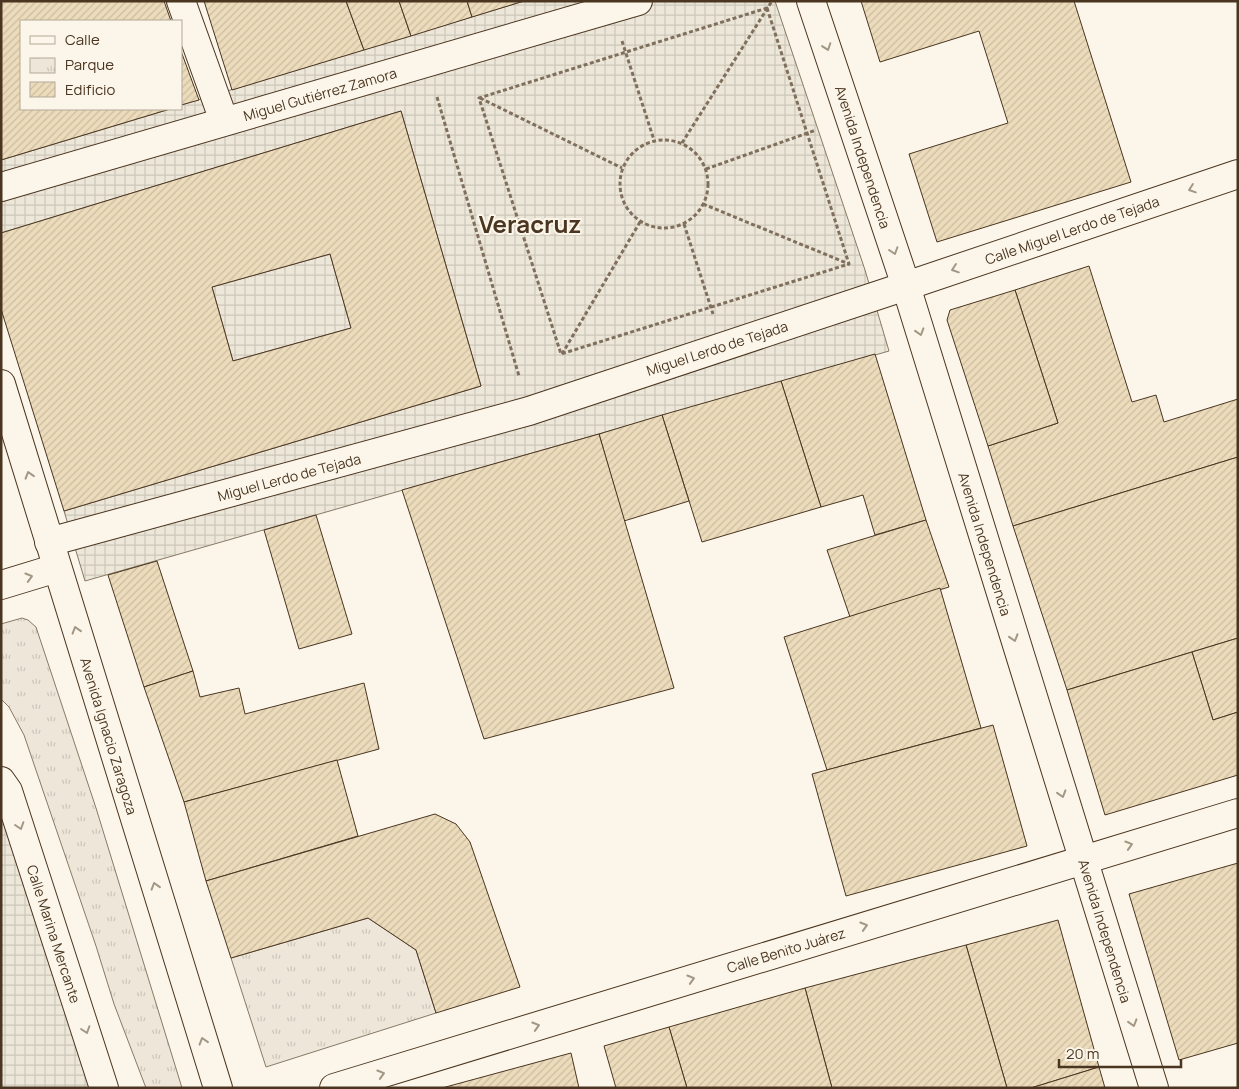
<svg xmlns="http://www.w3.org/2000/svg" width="1239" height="1089" font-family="Manrope,sans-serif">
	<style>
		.park { fill: url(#park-tufts); stroke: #887966 }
		.plaza { fill: url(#plaza-grid); stroke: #887966 }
		.building { fill: url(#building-hatch); stroke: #4a3520; fill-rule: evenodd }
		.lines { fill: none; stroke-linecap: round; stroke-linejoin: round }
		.pedestrian-casing { stroke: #4a3520; stroke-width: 30 }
		.minor-casing { stroke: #4a3520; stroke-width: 30 }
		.tertiary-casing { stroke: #4a3520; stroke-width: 30 }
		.primary-casing { stroke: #4a3520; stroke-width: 30 }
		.path { stroke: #7f6f5c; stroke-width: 3; stroke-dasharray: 4 2.5; stroke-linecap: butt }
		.pedestrian { stroke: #fbf6e9; stroke-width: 28 }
		.minor { stroke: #fbf6e9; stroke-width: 28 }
		.tertiary { stroke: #fbf6e9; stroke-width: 28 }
		.primary { stroke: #fbf6e9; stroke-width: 28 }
		.oneway { stroke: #a29684 }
		.labels { text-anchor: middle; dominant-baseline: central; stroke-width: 4; stroke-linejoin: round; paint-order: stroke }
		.street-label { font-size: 14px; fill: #4a3520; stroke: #fbf6e9 }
		.town-label { font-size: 24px; font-weight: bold; fill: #4a3520; stroke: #fbf6e9 }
	</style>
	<defs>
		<pattern id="park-tufts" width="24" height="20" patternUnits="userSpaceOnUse" patternTransform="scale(1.25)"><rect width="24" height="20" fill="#ede6d9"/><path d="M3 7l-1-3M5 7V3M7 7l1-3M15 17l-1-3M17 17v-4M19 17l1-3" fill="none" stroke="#cdc6ba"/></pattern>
		<pattern id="plaza-grid" width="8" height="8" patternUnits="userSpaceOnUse" patternTransform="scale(1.25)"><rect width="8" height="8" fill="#ede7d9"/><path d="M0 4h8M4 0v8" fill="none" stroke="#cdc7ba"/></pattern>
		<pattern id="building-hatch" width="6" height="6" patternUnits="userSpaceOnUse" patternTransform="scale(1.25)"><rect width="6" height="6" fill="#ecdcbc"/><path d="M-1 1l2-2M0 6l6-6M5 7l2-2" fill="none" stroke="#ccbda1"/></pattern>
	</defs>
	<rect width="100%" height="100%" fill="#fbf6e9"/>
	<g class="park">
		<polygon points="22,618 28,620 36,627 96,808 182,1088 146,1088 114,1004 96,946 24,735 9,707 1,699 1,624"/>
		<polygon points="368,918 416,950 436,1013 266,1067 231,958"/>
	</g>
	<g class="plaza">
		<polygon points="524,1 775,1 865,270 889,351 85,581 64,511 481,386 401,111 1,233 1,160 170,109 181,109 181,105"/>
		<polygon points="330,254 351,328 233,361 212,287"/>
		<polygon points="1,808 92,1088 1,1088"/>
	</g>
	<g class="building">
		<polygon points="1,1 164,1 171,21 21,21 21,109 170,109 1,160"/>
		<polygon points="204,1 346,1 364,50 232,90"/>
		<polygon points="346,1 399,1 411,36 364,50"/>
		<polygon points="399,1 467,1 472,17 411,36"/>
		<polygon points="467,1 524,1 472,17"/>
		<polygon points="861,1 1074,1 1131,182 937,242 909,154 1008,123 979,31 880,62"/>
		<polygon points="181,51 199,100 181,105"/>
		<path d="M401,111L481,386L64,511L1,309V233ZM330,254L351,328L233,361L212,287Z"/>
		<polygon points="1089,266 1132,402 1156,395 1164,422 1238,399 1238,457 1013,526 988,446 1058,423 1015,290"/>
		<polygon points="1015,290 1058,423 988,446 947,320 950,310"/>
		<polygon points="875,354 926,520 875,535 863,495 821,507 781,381"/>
		<polygon points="781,381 821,507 702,542 662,415"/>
		<polygon points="662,415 689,501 624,521 599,434"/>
		<polygon points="599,434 674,688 484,739 402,490"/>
		<polygon points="1238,457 1238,638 1067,690 1013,526"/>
		<polygon points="316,515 352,634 299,649 264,530"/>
		<polygon points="926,520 949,587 850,617 827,550"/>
		<polygon points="157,561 193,671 144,687 108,575"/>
		<polygon points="940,588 981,728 827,770 784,637"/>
		<polygon points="1238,638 1238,712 1213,720 1192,652"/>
		<polygon points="1192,652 1213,720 1238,712 1238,775 1105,815 1067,690"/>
		<polygon points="193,671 200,697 239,688 245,714 364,683 379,749 184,802 144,687"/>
		<polygon points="993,725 1027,846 846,896 812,774"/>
		<polygon points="337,760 358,836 206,881 184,802"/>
		<polygon points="435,814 456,824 470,842 520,987 436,1013 416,950 368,918 231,958 206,881"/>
		<polygon points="1238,863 1238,1043 1179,1060 1129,894"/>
		<polygon points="1058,920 1099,1067 1031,1088 1007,1088 966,945"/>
		<polygon points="966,945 1007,1088 832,1088 805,988"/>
		<polygon points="805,988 832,1088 687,1088 669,1027"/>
		<polygon points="669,1027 687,1088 616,1088 604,1046"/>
		<polygon points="571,1053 579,1088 442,1088"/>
		<polygon points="1099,1067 1105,1088 1031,1088"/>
	</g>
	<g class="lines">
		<defs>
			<g id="pedestrian">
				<polyline points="181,1 224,121"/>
				<polyline points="1,187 638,1"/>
				<polyline points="49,542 529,411 906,286"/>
			</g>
			<g id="minor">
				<polyline points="906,286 1238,174"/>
				<polyline points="334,1088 1238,813"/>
			</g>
			<polyline id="tertiary" points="811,1 906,286 1154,1088"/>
			<g id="primary">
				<polyline points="1,384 218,1088"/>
				<polyline points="1,585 57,568"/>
				<polyline points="1,781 8,791 104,1088"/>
			</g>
		</defs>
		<use href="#pedestrian" class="pedestrian-casing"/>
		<use href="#minor" class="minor-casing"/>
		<use href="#tertiary" class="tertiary-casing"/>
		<use href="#primary" class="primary-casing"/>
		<g class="path">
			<polygon points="767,8 849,264 561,354 479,98"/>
			<polyline points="622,41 654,140"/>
			<polyline points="437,97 519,376"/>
			<polyline points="480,98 622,168"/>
			<circle cx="664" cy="184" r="44"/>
			<polyline points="682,143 772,1"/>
			<polyline points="706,169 816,130"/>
			<polyline points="703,204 849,264"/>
			<polyline points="684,224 713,314"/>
			<polyline points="562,354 640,222"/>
		</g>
		<use href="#pedestrian" class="pedestrian"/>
		<use href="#minor" class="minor"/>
		<use href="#tertiary" class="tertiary"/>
		<use href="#primary" class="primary"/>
	</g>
	<defs><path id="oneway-chevron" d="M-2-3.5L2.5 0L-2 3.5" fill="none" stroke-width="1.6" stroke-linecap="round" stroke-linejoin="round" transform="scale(1.25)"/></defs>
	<g class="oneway">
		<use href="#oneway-chevron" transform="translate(827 47) rotate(71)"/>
		<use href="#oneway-chevron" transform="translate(1192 189) rotate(161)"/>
		<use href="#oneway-chevron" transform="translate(894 251) rotate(72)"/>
		<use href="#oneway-chevron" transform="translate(955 269) rotate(161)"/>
		<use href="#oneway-chevron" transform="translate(920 332) rotate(73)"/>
		<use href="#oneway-chevron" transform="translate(29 475) rotate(-107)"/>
		<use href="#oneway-chevron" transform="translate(29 577) rotate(-16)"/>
		<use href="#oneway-chevron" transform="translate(76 630) rotate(-107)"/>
		<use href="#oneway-chevron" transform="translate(1014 638) rotate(73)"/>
		<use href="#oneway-chevron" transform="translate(1062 794) rotate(73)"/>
		<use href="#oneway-chevron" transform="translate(20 826) rotate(72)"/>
		<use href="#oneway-chevron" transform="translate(1129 845) rotate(-17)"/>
		<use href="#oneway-chevron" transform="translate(155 886) rotate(-107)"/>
		<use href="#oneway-chevron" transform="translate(864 926) rotate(-17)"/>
		<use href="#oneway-chevron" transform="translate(691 979) rotate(-17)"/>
		<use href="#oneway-chevron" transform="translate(1133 1023) rotate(73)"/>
		<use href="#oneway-chevron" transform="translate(536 1026) rotate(-17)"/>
		<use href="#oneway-chevron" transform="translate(86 1030) rotate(72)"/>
		<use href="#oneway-chevron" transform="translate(203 1041) rotate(-107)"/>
		<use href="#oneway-chevron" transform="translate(381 1074) rotate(-17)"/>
	</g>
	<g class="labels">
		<g class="street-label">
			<text transform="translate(320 94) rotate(-16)">Miguel Gutiérrez Zamora</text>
			<text transform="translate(863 157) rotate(72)">Avenida Independencia</text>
			<text transform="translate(1072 230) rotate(-19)">Calle Miguel Lerdo de Tejada</text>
			<text transform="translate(717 348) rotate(-18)">Miguel Lerdo de Tejada</text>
			<text transform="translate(289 477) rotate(-15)">Miguel Lerdo de Tejada</text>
			<text transform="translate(985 544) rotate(73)">Avenida Independencia</text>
			<text transform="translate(109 736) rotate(73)">Avenida Ignacio Zaragoza</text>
			<text transform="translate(1105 931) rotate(73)">Avenida Independencia</text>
			<text transform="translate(54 934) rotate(72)">Calle Marina Mercante</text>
			<text transform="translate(786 950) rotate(-17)">Calle Benito Juárez</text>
		</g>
		<g class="town-label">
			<text x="530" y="223">Veracruz</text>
		</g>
	</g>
	<rect width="1239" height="1089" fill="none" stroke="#4a3520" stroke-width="5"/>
	<rect x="20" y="20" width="162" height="90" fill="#fbf6e9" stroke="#b4a999"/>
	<rect x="30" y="36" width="25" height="8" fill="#fbf6e9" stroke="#b4a999"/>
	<text x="65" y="45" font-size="15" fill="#4a3520">Calle</text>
	<rect x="30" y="58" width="25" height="15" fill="url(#park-tufts)" stroke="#b4a999"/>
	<text x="65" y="70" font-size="15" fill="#4a3520">Parque</text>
	<rect x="30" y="82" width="25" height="15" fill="url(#building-hatch)" stroke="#b4a999"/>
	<text x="65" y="95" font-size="15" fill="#4a3520">Edificio</text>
	<path d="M1059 1059v8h122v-8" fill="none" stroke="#4a3520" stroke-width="2.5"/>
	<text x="1066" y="1059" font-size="15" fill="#4a3520" stroke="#fbf6e9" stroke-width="4" paint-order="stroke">20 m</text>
</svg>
